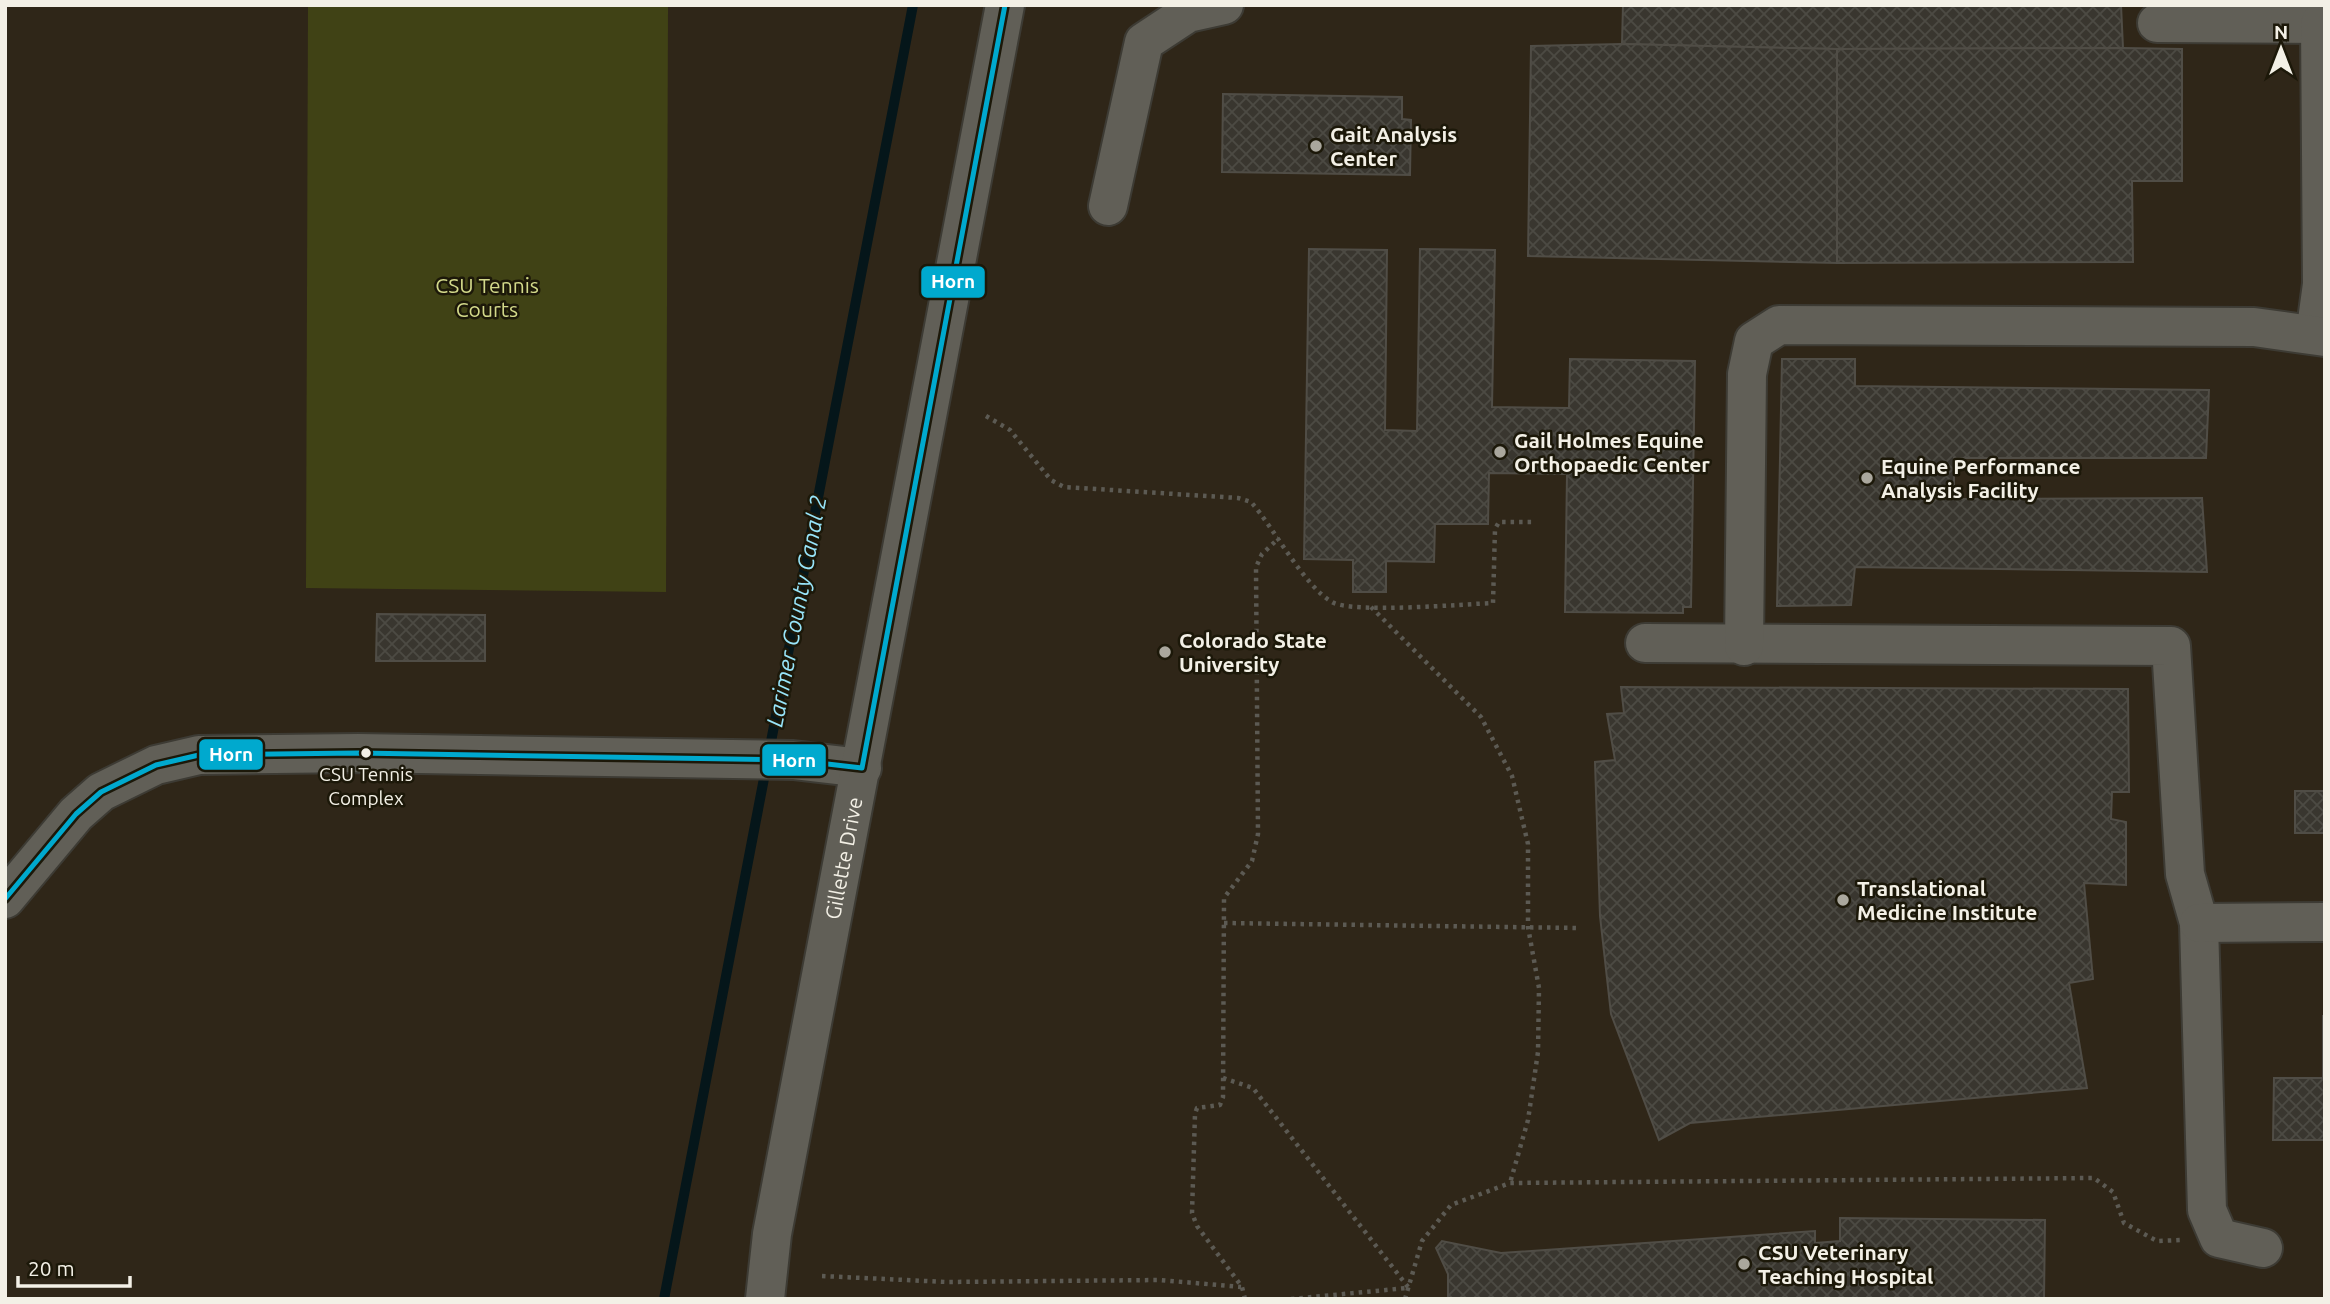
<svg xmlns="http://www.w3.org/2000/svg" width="2330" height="1304" font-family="Ubuntu,sans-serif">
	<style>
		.education { fill: #2f2618 }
		.park { fill: #404215 }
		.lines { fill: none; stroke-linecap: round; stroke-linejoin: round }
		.stream { stroke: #05161a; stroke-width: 10 }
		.building { fill: url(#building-cross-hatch); stroke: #504d46; stroke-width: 2 }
		.minor-casing { stroke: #3d3b34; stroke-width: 42 }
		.path { stroke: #5c5a53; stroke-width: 4.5; stroke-dasharray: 3.5 5; stroke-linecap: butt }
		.minor { stroke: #615f57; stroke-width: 38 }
		.bus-1-casing { stroke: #1c1809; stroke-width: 10 }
		.bus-1 { stroke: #00a9ce; stroke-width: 5 }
		.poi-dot { fill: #aaa79d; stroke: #1c1809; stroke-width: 2.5 }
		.bus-dot { fill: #f3f0e6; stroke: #1c1809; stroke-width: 2.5 }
		.labels { text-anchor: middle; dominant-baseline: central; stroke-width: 5; stroke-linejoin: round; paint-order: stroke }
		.bus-label { font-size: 19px; fill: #f3f0e6; stroke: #1c1809 }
		.poi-label { font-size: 21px; font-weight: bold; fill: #f3f0e6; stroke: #1c1809; text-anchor: start }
		.park-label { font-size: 21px; fill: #d3d98a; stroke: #1c1809 }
		.street-label { font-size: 21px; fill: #f3f0e6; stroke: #1c1809 }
		.water-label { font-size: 23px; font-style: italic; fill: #98e5fa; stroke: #1c1809 }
		.line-badge { stroke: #1c1809; stroke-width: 2.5 }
		.badge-label { font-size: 19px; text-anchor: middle; font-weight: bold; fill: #fff }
	</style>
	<defs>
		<pattern id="building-cross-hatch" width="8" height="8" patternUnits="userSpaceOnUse" patternTransform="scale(1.75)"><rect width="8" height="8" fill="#39362f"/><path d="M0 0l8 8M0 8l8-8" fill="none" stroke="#4c4a43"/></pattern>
	</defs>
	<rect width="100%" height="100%" fill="#221f16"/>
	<rect class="education" x="5" y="5" width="2320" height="1294"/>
	<polygon class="park" points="308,5 668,5 666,592 306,588"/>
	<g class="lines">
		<g class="stream">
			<polyline points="769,752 913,5"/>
			<polyline points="664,1299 766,768"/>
		</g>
	</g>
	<g class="building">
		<polygon points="1623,5 2121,5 2123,48 1837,49 1622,44"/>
		<polygon points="1622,44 1837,49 1837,263 1528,256 1531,46"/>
		<polygon points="2123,48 2182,49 2182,181 2132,181 2133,262 1837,263 1837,49"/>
		<polygon points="1223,94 1402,97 1402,119 1411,120 1410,175 1222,172"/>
		<polygon points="1309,249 1387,250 1385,430 1417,431 1420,249 1495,250 1492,407 1569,408 1570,359 1695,361 1691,607 1683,607 1683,613 1565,612 1567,474 1489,473 1488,524 1435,524 1434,562 1386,561 1386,592 1353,592 1353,560 1304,559"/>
		<polygon points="1782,359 1855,359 1855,386 2209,390 2206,458 1954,458 1954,499 2202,498 2207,572 1855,567 1851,605 1777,606"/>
		<polygon points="377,614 485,615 485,661 376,661"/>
		<polygon points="1621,687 2128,689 2129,792 2112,792 2111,819 2126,822 2126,885 2084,883 2093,979 2069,983 2087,1088 1690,1123 1659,1140 1611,1014 1600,916 1595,762 1615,760 1607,714 1624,713"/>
		<rect x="2295" y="791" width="30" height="42"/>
		<polygon points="2323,1015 2325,1140 2273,1140 2274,1078 2323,1078"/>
		<polygon points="1840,1218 2045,1220 2044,1299 1448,1299 1448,1274 1436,1248 1442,1241 1501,1253 1815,1231 1815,1243 1840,1241"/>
	</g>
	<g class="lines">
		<defs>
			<g id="minor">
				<polyline points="2157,23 2325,24"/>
				<polyline points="1108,206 1144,42 1188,13 1224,5"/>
				<polyline points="2315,335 2322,284 2320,24 2325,15"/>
				<polyline points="1645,643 2171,646 2185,874 2199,923 2207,1210 2219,1238 2263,1248"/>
				<polyline points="1744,646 1747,374 1754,341 1779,325 2254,327 2325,337"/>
				<polyline points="5,899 76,814 101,792 156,765 199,755 358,753 793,760 862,768"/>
				<polyline points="2199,923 2325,922"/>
				<path id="s1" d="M765,1299L772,1234L1005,5"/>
			</g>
		</defs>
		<use href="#minor" class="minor-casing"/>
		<g class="path">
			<path d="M986,416L1010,430L1051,480L1064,487L1238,498L1251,502C1274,528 1304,586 1332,602C1352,614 1464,604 1493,603L1495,529L1499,522H1533"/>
			<polyline points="1371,607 1481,717 1512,776 1528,844 1528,927 1539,988 1538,1052 1528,1120 1510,1183"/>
			<polyline points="1224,923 1577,928"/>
			<polyline points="1223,1078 1253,1088 1408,1287"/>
			<polyline points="822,1276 947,1282 1160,1280 1241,1287"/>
			<polyline points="1245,1299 1242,1287 1197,1226 1192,1213 1195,1114 1197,1108 1220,1105 1223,1097 1224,898 1252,861 1258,834 1256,567 1262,554 1279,538"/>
			<polyline points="1291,1299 1407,1288"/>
			<polyline points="1405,1299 1422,1241 1451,1205 1510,1183 2094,1178 2113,1192 2124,1223 2157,1241 2180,1240"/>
		</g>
		<use href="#minor" class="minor"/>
		<defs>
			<polyline id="bus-1" points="5,899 76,814 101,792 156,765 199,755 358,753 793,760 862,768 1005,5"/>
		</defs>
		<use href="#bus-1" class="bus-1-casing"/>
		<use href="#bus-1" class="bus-1"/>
	</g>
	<g class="poi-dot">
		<circle cx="1316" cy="146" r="7"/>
		<circle cx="1500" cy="452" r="7"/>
		<circle cx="1867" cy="478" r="7"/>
		<circle cx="1165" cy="652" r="7"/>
		<circle cx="1843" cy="900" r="7"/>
		<circle cx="1744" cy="1264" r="7"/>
	</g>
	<circle class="bus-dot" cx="366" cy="753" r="6"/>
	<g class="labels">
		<g class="bus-label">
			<text x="366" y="774">CSU Tennis<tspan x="366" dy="24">Complex</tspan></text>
		</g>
		<g class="poi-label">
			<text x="1330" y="134">Gait Analysis<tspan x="1330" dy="24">Center</tspan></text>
			<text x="1514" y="440">Gail Holmes Equine<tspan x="1514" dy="24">Orthopaedic Center</tspan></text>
			<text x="1881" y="466">Equine Performance<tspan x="1881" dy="24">Analysis Facility</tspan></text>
			<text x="1179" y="640">Colorado State<tspan x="1179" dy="24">University</tspan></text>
			<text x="1857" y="888">Translational<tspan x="1857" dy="24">Medicine Institute</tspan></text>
			<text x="1758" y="1252">CSU Veterinary<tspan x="1758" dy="24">Teaching Hospital</tspan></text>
		</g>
		<g class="park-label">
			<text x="487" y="285">CSU Tennis<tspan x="487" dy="24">Courts</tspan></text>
		</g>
		<g class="street-label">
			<text stroke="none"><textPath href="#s1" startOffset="448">Gillette Drive</textPath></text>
		</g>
		<g class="water-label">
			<text transform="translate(796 611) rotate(-79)">Larimer County Canal 2</text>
		</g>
	</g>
	<g class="line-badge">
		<rect x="920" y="265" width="66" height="34" rx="7" fill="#00a9ce"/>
		<rect x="198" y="738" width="66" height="33" rx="7" fill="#00a9ce"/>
		<rect x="761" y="743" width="66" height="34" rx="7" fill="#00a9ce"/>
	</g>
	<g class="badge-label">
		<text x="953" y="288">Horn</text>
		<text x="231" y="761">Horn</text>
		<text x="794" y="767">Horn</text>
	</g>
	<rect width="2330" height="1304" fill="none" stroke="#f3f0e6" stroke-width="14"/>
	<g transform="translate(2281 49)" stroke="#1c1809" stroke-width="5" paint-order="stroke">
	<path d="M0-5L12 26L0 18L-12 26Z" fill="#f3f0e6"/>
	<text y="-10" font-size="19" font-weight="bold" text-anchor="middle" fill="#f3f0e6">N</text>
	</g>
	<path d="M18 1276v10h112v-10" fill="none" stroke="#f3f0e6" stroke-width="3.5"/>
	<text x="28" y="1276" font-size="21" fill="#f3f0e6" stroke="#1c1809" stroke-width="5" paint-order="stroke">20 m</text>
</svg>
